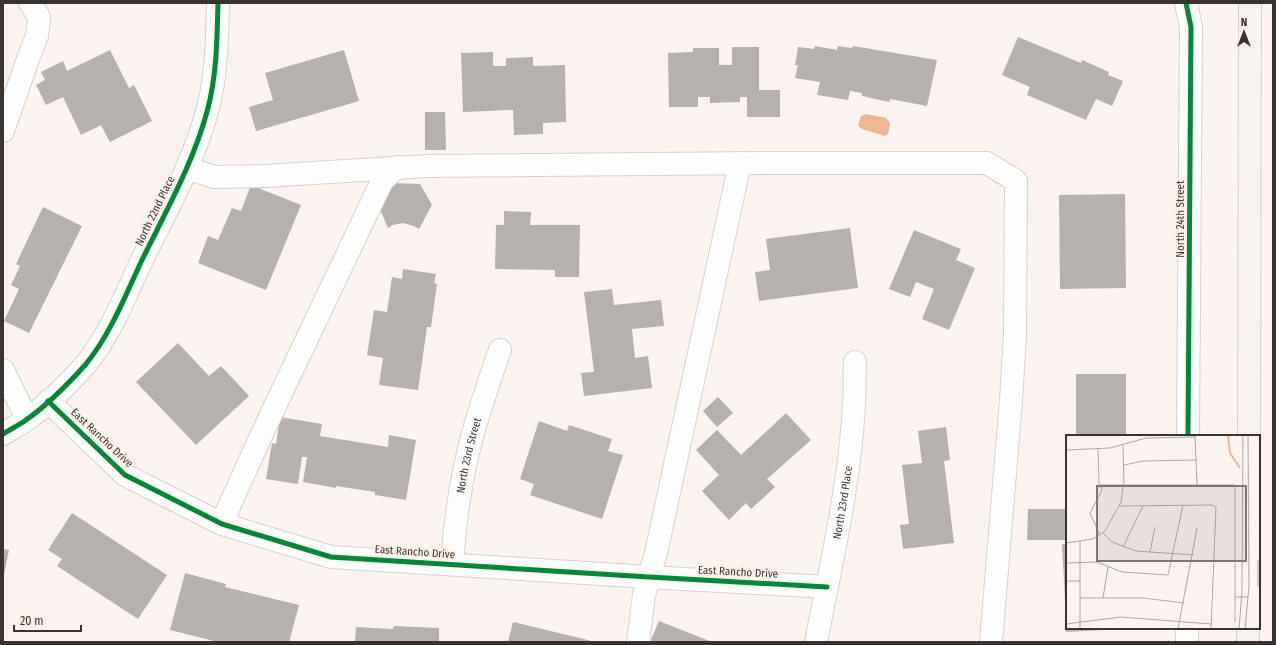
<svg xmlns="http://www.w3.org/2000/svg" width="1276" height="645" font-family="'Fira Sans Condensed',sans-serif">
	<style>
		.water { fill: #edb591 }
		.building { fill: #b7b1ad }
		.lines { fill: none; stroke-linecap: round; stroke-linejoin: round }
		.minor-casing { stroke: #d6d0cc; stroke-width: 24 }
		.major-casing { stroke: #d2cecc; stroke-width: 24 }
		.minor { stroke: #fefdfd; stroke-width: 22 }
		.major { stroke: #f7f1ee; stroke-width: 22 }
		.cycleway-casing { stroke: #fff2ea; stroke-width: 8 }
		.cycleway { stroke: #00873e; stroke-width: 5 }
		.labels { text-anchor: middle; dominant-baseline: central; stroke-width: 4; stroke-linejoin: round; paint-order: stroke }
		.street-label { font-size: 11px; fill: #3a3430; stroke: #fff2ea }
		.inset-river { fill: none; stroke: #edb591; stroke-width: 2 }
		.inset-road { fill: none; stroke: #ada7a3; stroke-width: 1 }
		.view { fill: #7d7773; fill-opacity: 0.15; stroke: #7d7773; stroke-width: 2 }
		.inset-edge { fill: none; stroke: #3a3430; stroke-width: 2 }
	</style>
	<rect width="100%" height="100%" fill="#faf3ef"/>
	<polygon class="water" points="866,114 886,118 890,123 888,134 885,136 862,129 858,126 861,116"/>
	<g class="building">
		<polygon points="1018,37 1081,63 1082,60 1109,72 1108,75 1123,81 1112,106 1096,99 1086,120 1027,95 1030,87 1002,75"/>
		<polygon points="815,46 837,50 838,46 852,48 853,46 937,60 927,106 890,99 889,102 862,96 862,93 850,91 848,100 817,95 820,82 795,78 798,65 795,65 798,47 814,49"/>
		<polygon points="732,47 759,47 759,90 780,90 780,117 747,117 747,97 740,97 740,102 710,103 710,97 698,97 698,107 669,107 668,53 693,52 693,48 719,48 719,65 732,65"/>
		<polygon points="110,50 129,88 134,85 152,121 110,142 101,125 81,135 63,97 46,105 36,85 45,80 41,72 63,61 67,71"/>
		<polygon points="344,50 359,101 256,131 249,107 273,100 265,73"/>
		<polygon points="493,52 493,66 506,66 506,58 533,57 533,66 565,65 566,122 543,123 543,134 514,135 513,110 463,112 461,53"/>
		<polygon points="425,112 445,112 446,150 425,150"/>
		<polygon points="391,183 420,184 432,205 419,229 414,226 403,223 393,225 388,228 379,207"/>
		<polygon points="251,185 301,205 266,290 198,263 208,236 218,240 232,208 241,211"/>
		<polygon points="1125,194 1126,288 1060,289 1059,195"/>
		<polygon points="43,207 82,226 29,333 4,321 19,289 11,285 20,266 16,264"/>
		<polygon points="504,211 531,212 530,225 580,225 579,277 555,277 555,270 495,269 496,225 504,225"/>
		<polygon points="850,228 858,288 759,301 755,272 770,270 766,239"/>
		<polygon points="914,230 961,249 956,260 975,268 949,330 922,319 934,289 916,282 910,297 889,289"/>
		<polygon points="403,269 436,274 434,283 437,284 431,327 427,327 418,390 379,385 383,358 367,355 374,310 387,312 392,277 402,279"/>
		<polygon points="612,289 614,305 661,300 664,326 632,329 635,358 648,356 652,388 584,396 581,373 594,372 584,292"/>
		<polygon points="178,343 209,376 221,366 249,396 196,445 136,382"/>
		<rect x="1076" y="374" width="50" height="62"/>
		<polygon points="718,397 733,413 717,427 703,411"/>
		<polygon points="786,413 811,440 767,479 775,487 751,509 746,503 729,520 702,491 719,475 696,450 717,430 741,455"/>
		<polygon points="280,417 322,424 320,436 388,447 389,435 416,440 406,500 375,495 375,492 336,486 336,488 303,482 307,457 302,457 298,484 266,479 272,443 276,444"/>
		<polygon points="539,421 567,431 569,425 612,439 608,451 623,455 602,519 530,495 534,484 520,479"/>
		<polygon points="946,427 950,460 944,461 954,543 903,549 900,525 909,524 902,465 922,463 918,431"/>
		<polygon points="1028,509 1065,509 1065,540 1027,540"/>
		<polygon points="72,513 167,575 138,619 57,566 62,559 48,550"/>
		<polygon points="1062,544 1067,544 1067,620 1066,620"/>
		<polygon points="3,549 9,550 4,575 3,575"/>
		<polygon points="185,573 226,584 225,587 299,605 289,642 218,642 170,630"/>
		<polygon points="659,621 712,642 650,642"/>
		<polygon points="513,622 592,641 591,642 508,642"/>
		<polygon points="394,626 439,628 439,642 355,642 356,627 393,629"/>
		<polygon points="1066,628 1124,628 1124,629 1066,632"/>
	</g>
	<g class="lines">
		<defs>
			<g id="minor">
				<polyline points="1186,3 1191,27 1188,436"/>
				<polyline points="3,131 28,59 37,36 39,17 30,3"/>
				<polyline points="187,168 214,177 265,176 427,166 764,163 987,163 1016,181 1015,334 1011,401 991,642"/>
				<polyline points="3,370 27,419"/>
				<polyline points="48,401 125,475 222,524 331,557 649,577 827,587"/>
				<path d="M3,434C11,429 19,425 26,420C46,406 70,382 86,364C110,335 126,294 142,260C166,211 194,162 208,108C217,73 217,38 218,3"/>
				<polyline points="222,524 231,502 267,423 382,181 397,167"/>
				<path id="s1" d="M452,564C455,518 462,471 475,426C483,400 491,375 500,350"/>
				<polyline points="638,642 644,595 656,553 740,163"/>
				<path id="s2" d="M816,642C831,564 850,484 854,404C855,390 854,376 855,362"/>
				<polyline points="1187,642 1187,628"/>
			</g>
			<g id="major">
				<polyline points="1249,436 1250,3"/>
				<polyline points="1248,642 1248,628"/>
			</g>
		</defs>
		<use href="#minor" class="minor-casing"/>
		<use href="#major" class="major-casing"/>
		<use href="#minor" class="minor"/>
		<use href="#major" class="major"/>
		<defs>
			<g id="cycleway">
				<polyline points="1186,3 1191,27 1188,436"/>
				<polyline points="48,401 125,475 222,524 331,557 649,577 827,587"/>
				<path d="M3,434C11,429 19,425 26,420C46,406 70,382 86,364C110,335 126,294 142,260C166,211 194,162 208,108C217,73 217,38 218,3"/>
			</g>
		</defs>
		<use href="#cycleway" class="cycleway-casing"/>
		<use href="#cycleway" class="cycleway"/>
	</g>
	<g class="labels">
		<g class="street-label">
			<text transform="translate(155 211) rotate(-64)">North 22nd Place</text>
			<text transform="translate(1180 219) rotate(-90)">North 24th Street</text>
			<text transform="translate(102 438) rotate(43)">East Rancho Drive</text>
			<text stroke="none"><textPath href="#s1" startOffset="110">North 23rd Street</textPath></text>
			<text stroke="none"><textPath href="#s2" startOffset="142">North 23rd Place</textPath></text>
			<text transform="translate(415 552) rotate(4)">East Rancho Drive</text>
			<text transform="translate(738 572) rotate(3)">East Rancho Drive</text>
		</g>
	</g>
	<g transform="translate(1066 435)">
		<rect width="194" height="194" fill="#faf3ef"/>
		<path class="inset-river" d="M162,0L164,18L174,33"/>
		<path class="inset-road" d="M129,1L131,50M57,10L58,50M32,14L33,47L36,55L24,78L34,100M0,15L44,13L80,3L130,2M58,30L77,26L131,25M34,50H169V187M53,71L146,70L150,72L145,194M37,98L46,107L70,116L128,120M0,108L27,104L39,96L55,67L57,51M57,112L77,71M84,117L89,92M192,125V152M0,128L31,127L56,137L102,140L117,70M0,146H14M169,162H182M14,163H77L118,168M37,163L42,132M0,189L55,182L145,189M14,194V106M112,194L131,93M173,194L176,156L177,0M179,194L183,151L182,0"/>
		<path class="view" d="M31,51H180V126H31Z"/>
		<rect width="194" height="194" class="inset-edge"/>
	</g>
	<rect width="1276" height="645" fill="none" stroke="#3a3430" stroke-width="8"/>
	<g transform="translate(1244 32)" stroke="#fff2ea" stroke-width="3" paint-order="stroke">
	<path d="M0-3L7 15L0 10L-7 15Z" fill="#3a3430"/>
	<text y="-6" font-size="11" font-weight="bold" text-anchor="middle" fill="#3a3430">N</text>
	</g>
	<path d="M14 625v6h67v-6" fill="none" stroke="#3a3430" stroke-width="2"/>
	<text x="20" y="625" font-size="12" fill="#3a3430" stroke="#fff2ea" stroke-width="3" paint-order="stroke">20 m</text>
</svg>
